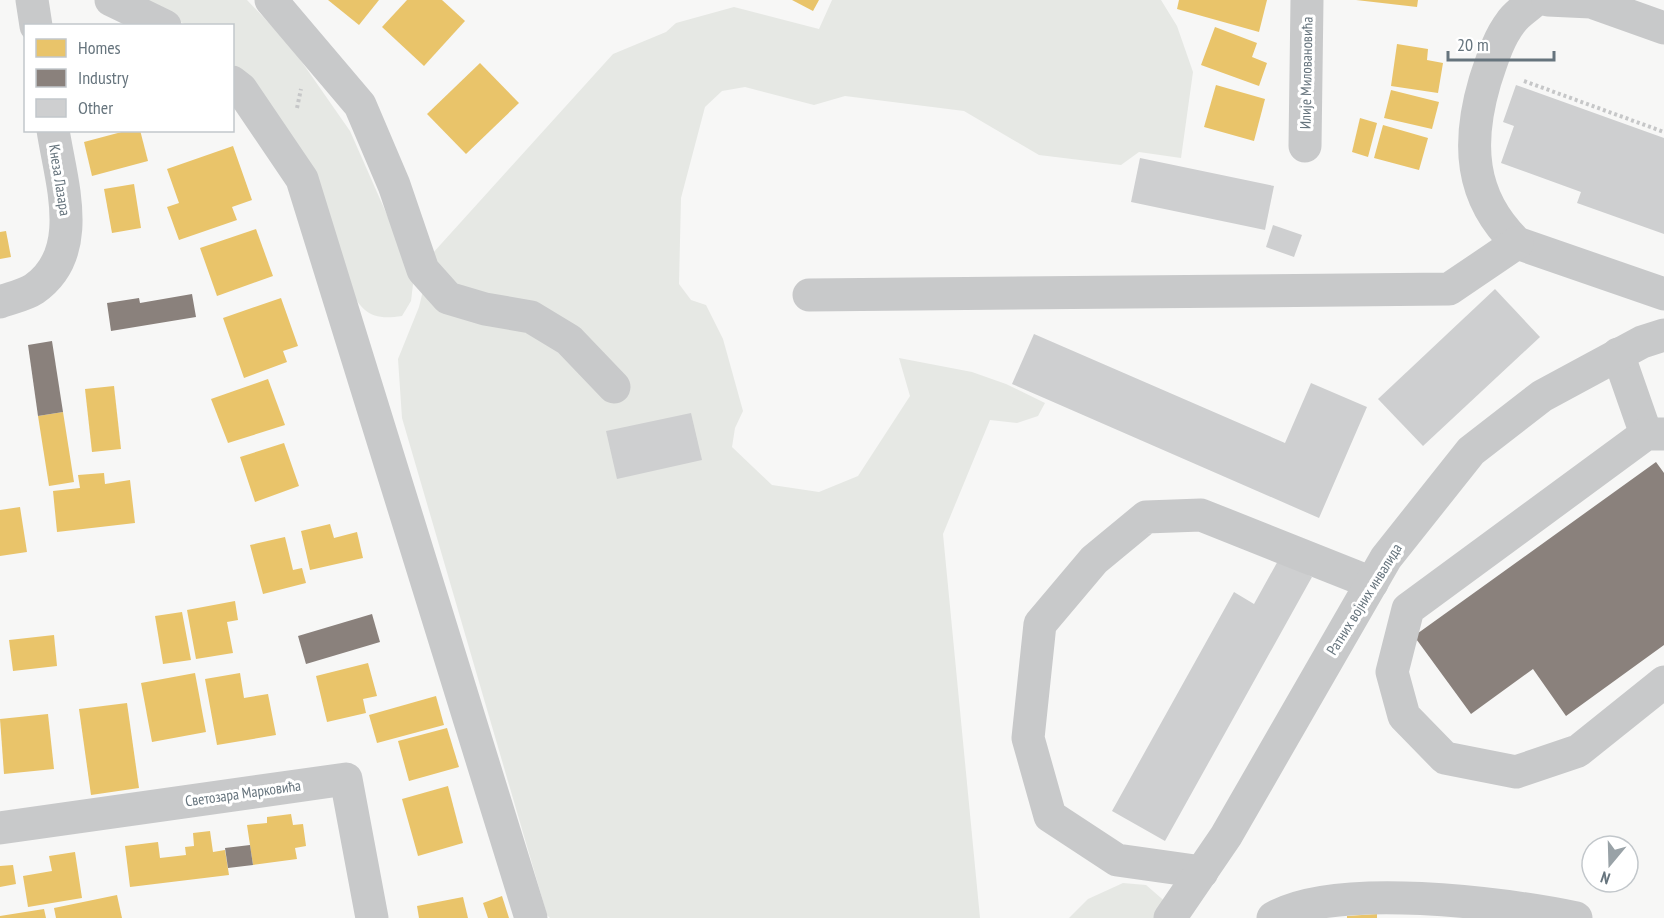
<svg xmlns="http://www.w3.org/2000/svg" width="1664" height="918" font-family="'PT Sans Narrow',sans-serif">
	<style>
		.green { fill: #e6e8e4 }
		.homes { fill: #e9c46a }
		.industry { fill: #8a817c }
		.building { fill: #cecfd0 }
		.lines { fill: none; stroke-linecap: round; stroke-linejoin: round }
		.path { stroke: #c6c7c8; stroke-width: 4; stroke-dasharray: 3 3; stroke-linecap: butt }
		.minor { stroke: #c8c9ca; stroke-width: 33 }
		.labels { text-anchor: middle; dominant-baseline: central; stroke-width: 6; stroke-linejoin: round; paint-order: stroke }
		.street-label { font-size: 15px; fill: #66747d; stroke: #fff }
	</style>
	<rect width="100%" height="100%" fill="#f7f7f6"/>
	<g class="green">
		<path d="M133,0H247L290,45L350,131L414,276L411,301L402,316C371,321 363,312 348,287L263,94L233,64L232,26L187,25Z"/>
		<polygon points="832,0 1161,0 1177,26 1193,72 1181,158 1139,152 1121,165 1039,155 964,111 845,96 814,105 745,87 722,91 705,107 681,198 679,284 691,300 706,305 723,339 743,411 735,428 732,447 772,485 819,492 858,476 910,396 899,358 972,372 1006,384 1045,403 1038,416 1017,423 990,420 943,534 980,918 550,918 547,915 402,418 398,359 419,307 432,254 613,54 666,32 676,23 734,7 819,29"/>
		<polygon points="1123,883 1146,885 1184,918 1069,918 1088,899"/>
	</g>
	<g class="homes">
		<polygon points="328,0 379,0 359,25"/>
		<polygon points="407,0 442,0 465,21 424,66 382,27"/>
		<polygon points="792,0 819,0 813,11"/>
		<polygon points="1179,0 1267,0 1259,32 1177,9"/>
		<polygon points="1356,0 1418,0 1417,7"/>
		<polygon points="1215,27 1257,43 1252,57 1267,63 1259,86 1201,65"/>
		<polygon points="1397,44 1428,49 1427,60 1443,63 1438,93 1391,86"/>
		<polygon points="480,63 519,103 466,154 427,114"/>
		<polygon points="1216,85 1265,99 1254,141 1204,127"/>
		<polygon points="1391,90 1439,102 1432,129 1384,118"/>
		<polygon points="1360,118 1377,123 1368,157 1352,152"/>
		<polygon points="1383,125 1428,138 1419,170 1374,158"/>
		<polygon points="129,130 140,130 148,161 92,176 84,142"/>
		<polygon points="233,146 252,200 232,207 237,220 179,240 167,207 179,203 167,169"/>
		<polygon points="134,184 141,228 112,233 104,189"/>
		<polygon points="256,229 273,276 217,296 200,248"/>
		<polygon points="6,231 11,257 0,259 0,232"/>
		<polygon points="281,298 298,346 283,351 287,362 244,378 223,318"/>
		<polygon points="268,379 285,425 228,443 211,399"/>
		<polygon points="114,386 121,449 92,452 85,389"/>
		<polygon points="63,412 74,482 49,486 38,416"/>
		<polygon points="284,443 299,486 255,502 240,457"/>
		<polygon points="104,473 105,484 130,480 135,523 57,532 53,491 80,488 78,475"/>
		<polygon points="20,507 27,552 0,556 0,510"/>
		<polygon points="330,524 334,538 357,532 363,558 310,570 301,531"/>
		<polygon points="285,537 293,570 302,568 306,583 263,594 250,545"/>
		<polygon points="235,601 238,620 227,622 233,653 196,659 187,610"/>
		<polygon points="182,612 191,660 163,664 155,616"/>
		<polygon points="54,635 57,666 13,671 9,640"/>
		<polygon points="368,663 377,696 363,699 366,713 327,722 316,676"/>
		<polygon points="195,673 206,732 152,742 141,683"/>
		<polygon points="240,673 244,698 268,694 276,735 217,745 205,679"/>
		<polygon points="436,696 444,725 377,743 369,715"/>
		<polygon points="127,703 139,788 91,795 79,709"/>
		<polygon points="48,714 54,769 4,774 0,719"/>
		<polygon points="447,728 459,767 409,781 398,741"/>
		<polygon points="448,786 463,843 418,856 402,799"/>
		<polygon points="291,814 293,825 303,824 306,846 295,848 297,859 253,865 247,825 267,823 267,817"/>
		<polygon points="210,831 213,852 225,850 229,875 130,887 125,846 158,842 160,858 186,855 185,847 194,846 193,833"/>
		<polygon points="75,852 82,898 28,907 23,876 52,871 49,856"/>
		<polygon points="13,865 16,884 0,887 0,866"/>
		<polygon points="117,895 122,918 56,918 54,908"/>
		<polygon points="502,896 509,918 488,918 483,903"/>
		<polygon points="463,897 468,918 419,918 417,906"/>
		<polygon points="44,909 46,918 0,918 0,916"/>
		<polygon points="1377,914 1377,918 1347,918 1347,916"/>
	</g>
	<g class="industry">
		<polygon points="192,294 196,317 111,331 107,303 139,298 140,303"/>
		<polygon points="52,341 63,412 38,416 28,345"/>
		<polygon points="1656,462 1664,473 1664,645 1566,716 1533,669 1471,714 1414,636"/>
		<polygon points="372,614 380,642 306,664 298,636"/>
		<polygon points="250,845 253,865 228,868 225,848"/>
	</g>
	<g class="building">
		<polygon points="1516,85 1664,138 1664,234 1577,203 1581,192 1501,163 1514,126 1503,122"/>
		<polygon points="1140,158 1274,186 1265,230 1131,202"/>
		<polygon points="1273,225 1302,235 1294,257 1266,247"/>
		<polygon points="1495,289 1540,337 1423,446 1378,399"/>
		<polygon points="1034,334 1285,443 1311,383 1367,407 1319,518 1012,384"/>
		<polygon points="691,413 702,460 617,479 606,431"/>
		<polygon points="1279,559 1312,577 1165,841 1112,811 1234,592 1254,604"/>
	</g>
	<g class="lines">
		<g class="path">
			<polyline points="1524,81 1664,132"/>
			<polyline points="297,108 301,89"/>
		</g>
		<g class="minor">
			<polyline points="32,0 36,26"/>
			<polyline points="111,0 165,26"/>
			<polyline points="271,0 360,105 394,185 423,270 448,298 485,309 531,317 569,340 614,387"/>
			<path d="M1535,0C1528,7 1517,13 1511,22C1498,39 1492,60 1485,81C1467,142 1469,197 1517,243L1664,294"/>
			<polyline points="1548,0 1591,2 1664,28"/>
			<polyline points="232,82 241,89 302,179 531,918"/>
			<polyline points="1305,146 1307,0"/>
			<polyline points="809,295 1449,289 1517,243"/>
			<path d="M0,302C11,298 25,295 34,289C86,253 61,182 53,130"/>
			<polyline points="1618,354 1646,434"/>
			<polyline points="1664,434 1646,434 1408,609 1392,672 1404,716 1445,758 1516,772 1578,751 1664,682"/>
			<polyline points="0,828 346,779 372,918"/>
			<polyline points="1202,872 1117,860 1050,816 1028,738 1040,624 1094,560 1146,517 1201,515 1372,583"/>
			<polyline points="1170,918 1226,836 1386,558 1471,451 1542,396 1642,342 1664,335"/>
			<path d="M1273,918C1335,881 1505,903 1576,918"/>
		</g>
	</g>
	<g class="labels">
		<g class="street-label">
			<text transform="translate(1306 73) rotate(-89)">Илије Миловановића</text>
			<text transform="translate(60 180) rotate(81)">Кнеза Лазара</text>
			<text transform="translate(1364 599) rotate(-58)">Ратних војних инвалида</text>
			<text transform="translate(243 793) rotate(-8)">Светозара Марковића</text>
		</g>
	</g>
	<rect x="24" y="24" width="210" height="108" fill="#ffffff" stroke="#c2c7cb" stroke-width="1.5"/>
	<rect x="36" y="39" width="30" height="18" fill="#e9c46a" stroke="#c2c7cb" stroke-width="1.5"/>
	<text x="78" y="54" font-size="18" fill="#66747d">Homes</text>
	<rect x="36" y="69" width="30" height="18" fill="#8a817c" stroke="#c2c7cb" stroke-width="1.5"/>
	<text x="78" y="84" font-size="18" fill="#66747d">Industry</text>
	<rect x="36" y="99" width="30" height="18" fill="#cecfd0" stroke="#c2c7cb" stroke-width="1.5"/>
	<text x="78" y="114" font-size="18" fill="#66747d">Other</text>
	<g transform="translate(1610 864) rotate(199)"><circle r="28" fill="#ffffff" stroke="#c2c7cb" stroke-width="1.5"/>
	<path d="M0-4.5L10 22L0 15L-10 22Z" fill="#99a2a7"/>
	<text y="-9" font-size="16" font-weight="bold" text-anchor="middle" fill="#66747d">N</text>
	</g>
	<path d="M1448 51v9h106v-9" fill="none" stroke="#66747d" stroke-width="3"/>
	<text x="1457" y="51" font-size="18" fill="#66747d" stroke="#ffffff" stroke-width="4.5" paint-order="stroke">20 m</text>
</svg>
